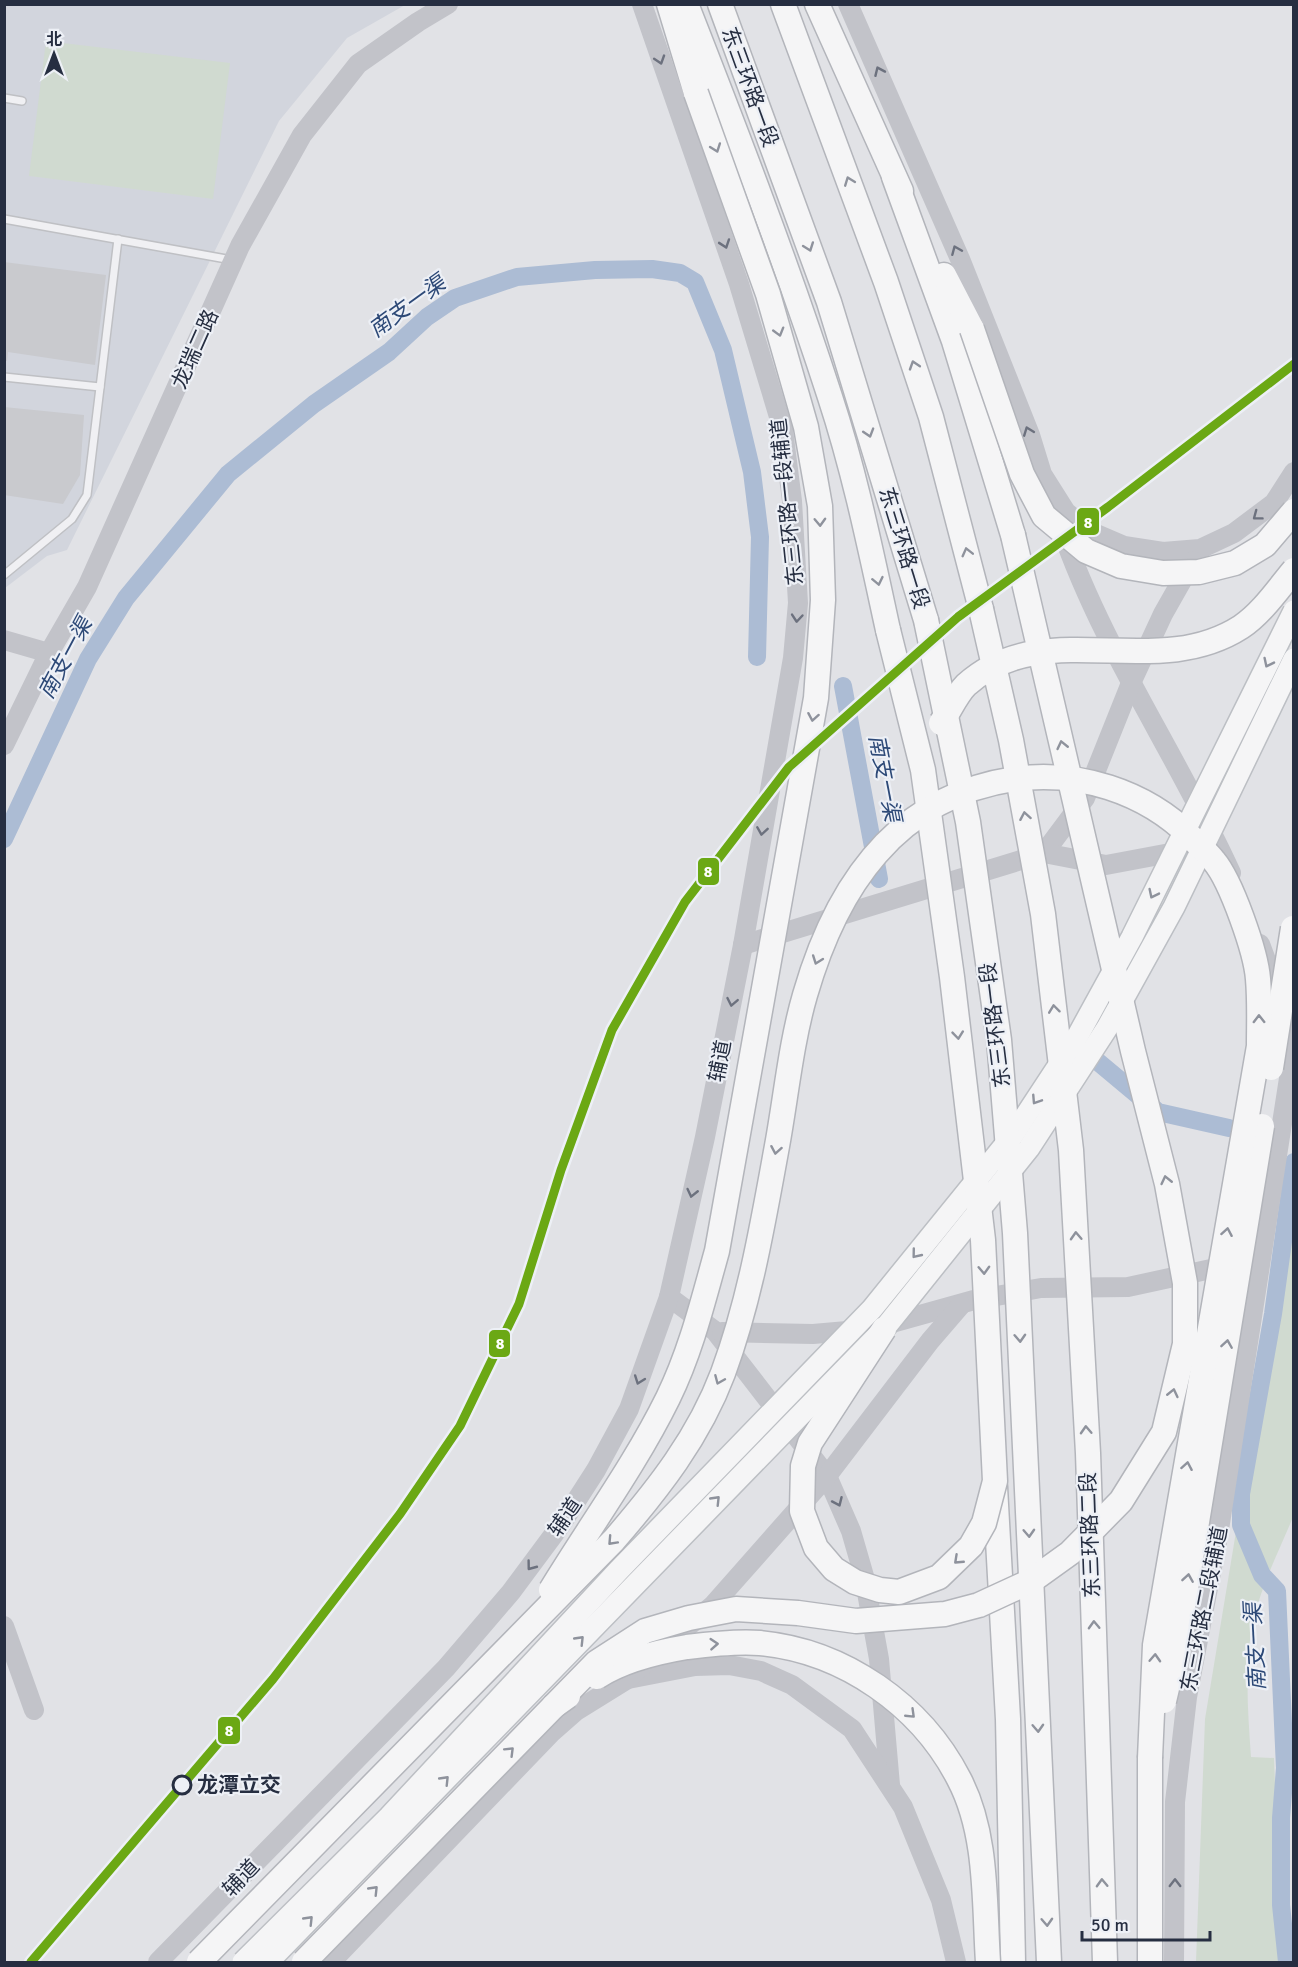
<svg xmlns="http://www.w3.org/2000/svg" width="1298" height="1967" font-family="Signika,'Noto Sans SC',sans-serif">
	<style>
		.built { fill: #d2d5dd }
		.green { fill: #d0dad0 }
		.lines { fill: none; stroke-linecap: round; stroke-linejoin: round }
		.canal { stroke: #acbcd4; stroke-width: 18 }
		.building { fill: #c9cace }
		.lane-casing { stroke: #bfc0c4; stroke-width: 10 }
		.highway-casing { stroke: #b3b5bb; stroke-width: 27 }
		.lane { stroke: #f0f0f3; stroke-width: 7 }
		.secondary { stroke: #c2c3c9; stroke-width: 20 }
		.highway { stroke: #f5f5f6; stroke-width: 24 }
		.primary-bridge-casing { stroke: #bcbfc4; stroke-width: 24; stroke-linecap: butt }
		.highway-bridge-casing { stroke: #b3b5bb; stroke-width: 27; stroke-linecap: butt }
		.primary-bridge { stroke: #f5f5f6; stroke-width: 21 }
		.highway-bridge { stroke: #f5f5f6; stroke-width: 24 }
		.metro-1-casing { stroke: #edf0f6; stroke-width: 14 }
		.metro-1 { stroke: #6ba814; stroke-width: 9 }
		.oneway { stroke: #6c717e }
		.oneway2 { stroke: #8e929c }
		.stop-dot { fill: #edf0f6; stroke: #262e41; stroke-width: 3 }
		.labels { text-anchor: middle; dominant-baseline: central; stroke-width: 4.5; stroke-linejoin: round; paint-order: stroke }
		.street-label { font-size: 21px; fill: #262e41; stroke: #edf0f6 }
		.stop-label { font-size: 21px; font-weight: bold; fill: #262e41; stroke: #edf0f6; text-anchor: start }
		.water-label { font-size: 22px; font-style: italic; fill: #2d4977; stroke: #edf0f6 }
		.line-badge { stroke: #edf0f6; stroke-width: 2 }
		.badge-label { font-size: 16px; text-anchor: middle; font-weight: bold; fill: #fff }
	</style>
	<rect width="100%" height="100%" fill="#e1e2e6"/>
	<polygon class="built" points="5,5 405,5 347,38 279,121 67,550 47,556 5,588"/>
	<g class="green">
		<polygon points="46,41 230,63 213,199 29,176"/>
		<path d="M1293,1154V1517C1279,1551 1261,1586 1253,1622C1244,1665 1248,1713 1251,1757L1274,1758L1282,1962H1196L1205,1719L1275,1296Z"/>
	</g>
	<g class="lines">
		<g class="canal">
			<polyline points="843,686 879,879"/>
			<polyline points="4,839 88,659 126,598 228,474 314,404 389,352 427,317 455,298 517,277 595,270 652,269 680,273 695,282 723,350 752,472 760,537 757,657"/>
			<polyline points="1085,1051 1158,1112 1229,1128"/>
			<polyline points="1287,1962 1281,1905 1281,1818 1285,1768 1277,1591 1262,1575 1241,1525 1241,1494 1273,1314 1294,1162"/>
		</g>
	</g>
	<g class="building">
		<polygon points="4,262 106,275 95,365 8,352 7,361 4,360"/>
		<polygon points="4,407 84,415 80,475 63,504 4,495"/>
	</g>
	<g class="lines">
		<defs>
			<g id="lane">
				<polyline points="4,98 22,101"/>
				<polyline points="4,219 232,260"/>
				<polyline points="4,377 100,387"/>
				<polyline points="4,575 72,519 87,495 118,239"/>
			</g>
			<g id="highway">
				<polyline points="669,4 696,93"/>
				<path d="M686,4C737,134 787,264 830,397C855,473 871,552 888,630"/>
				<polyline points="720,4 829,302 926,620"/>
				<polyline points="783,4 886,282 931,417 981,609"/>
				<polyline points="817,4 901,191"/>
				<polyline points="894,177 954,341 1013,535"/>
				<polyline points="944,275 972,329"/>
				<polyline points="995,1487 1008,1719 1013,1962"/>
				<polyline points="1150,1962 1150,1758"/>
			</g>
		</defs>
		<use href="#lane" class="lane-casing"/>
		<use href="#highway" class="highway-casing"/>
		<use href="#lane" class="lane"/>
		<g class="secondary">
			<polyline points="848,4 960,259 1030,435 1042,474 1066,512 1089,531 1124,546 1163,552 1200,549 1234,533 1274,503 1294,472"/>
			<path d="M1061,528C1103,650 1178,756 1231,873"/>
			<polyline points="4,640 49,653"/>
			<polyline points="4,745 49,653 87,587 240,246 302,135 358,64 418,22 448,4"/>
			<polyline points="1044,853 1085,798 1131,683 1163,614 1193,561"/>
			<polyline points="1260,944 1294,1035"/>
			<polyline points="743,945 1044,853 1106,865 1186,850"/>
			<polyline points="669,1297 715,1331 827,1476 851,1531 864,1576 879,1659 890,1785"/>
			<polyline points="722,1332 813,1334 870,1329 974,1300 1041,1288 1128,1287 1234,1264"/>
			<polyline points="4,1626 34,1710"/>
			<polyline points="628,1679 695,1666 729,1665 761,1671 792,1685 852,1729 903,1807 941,1900 956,1962"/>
			<polyline points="158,1962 446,1668 511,1592 560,1526 596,1470 629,1409 669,1297 705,1137 743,945 793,658 798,603 792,501 783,430 739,284 642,4"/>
			<polyline points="331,1962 551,1733 576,1711 626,1680 713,1605 827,1476 930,1341 961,1305"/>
			<polyline points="1174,1962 1175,1802 1187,1697 1218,1536 1294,1046"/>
		</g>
		<use href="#highway" class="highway"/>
		<defs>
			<g id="primary-bridge">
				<polyline points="243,1962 389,1817 619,1570 872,1309 1013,1135 1076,1039 1132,937 1294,611"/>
				<polyline points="268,1962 884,1329 1029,1148 1107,1028 1174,907 1294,659"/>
			</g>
			<g id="highway-bridge">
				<polyline points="972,329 1022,474 1044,516 1086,551 1121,566 1163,573 1199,572 1235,563 1265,545 1294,511"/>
				<polyline points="981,609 1011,740 1043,914 1071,1150 1088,1453 1105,1962"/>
				<polyline points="926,620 968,822 999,1040 1015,1233 1049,1962"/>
				<path d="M941,723C949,712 956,695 966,685C1045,614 1154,683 1241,627C1262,613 1278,589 1294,570"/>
				<polyline points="1271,1068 1293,928"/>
				<polyline points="884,1329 810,1443 803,1466 802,1511 816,1548 834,1569 855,1582 880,1590 899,1592 939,1577 971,1546 984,1523 995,1481 983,1240 952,977 923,770 888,630"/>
				<path d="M551,1590C590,1526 635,1465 668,1398C691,1351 703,1301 717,1251L816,698L823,600L820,506L806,427L768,294L696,93"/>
				<path d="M597,1677C623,1660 657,1652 687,1647C711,1644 737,1641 760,1643C844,1651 921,1705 959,1779C988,1834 984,1903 988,1962"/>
				<polyline points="1164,1701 1176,1650 1262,1126"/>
				<polyline points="554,1706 597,1662 645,1631 689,1618 736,1609 798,1613 856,1621 945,1614 979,1605 1031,1581 1070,1553 1121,1501 1164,1432 1185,1344 1185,1283 1167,1184 1133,1051 1013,535"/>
				<path d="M199,1962L614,1540C658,1489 699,1437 723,1373C750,1300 763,1223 777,1146C786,1097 791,1043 805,995C836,887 895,797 1014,779C1077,770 1145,791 1191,837C1198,845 1207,852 1214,861C1231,881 1256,952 1258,979C1260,1001 1259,1023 1259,1046L1155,1645L1150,1758"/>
				<polyline points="304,1962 554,1706 568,1696"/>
			</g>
		</defs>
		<use href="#primary-bridge" class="primary-bridge-casing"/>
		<use href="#highway-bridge" class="highway-bridge-casing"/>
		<use href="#primary-bridge" class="primary-bridge"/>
		<use href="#highway-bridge" class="highway-bridge"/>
		<defs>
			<polyline id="metro-1" points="31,1962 273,1679 400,1514 460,1426 519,1304 561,1170 612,1030 685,902 789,767 958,617 1108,507 1294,364"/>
		</defs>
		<use href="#metro-1" class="metro-1-casing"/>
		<use href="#metro-1" class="metro-1"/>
	</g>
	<defs><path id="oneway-chevron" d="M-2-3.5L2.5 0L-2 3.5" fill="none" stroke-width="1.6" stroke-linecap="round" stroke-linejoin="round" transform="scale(1.5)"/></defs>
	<g class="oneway">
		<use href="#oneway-chevron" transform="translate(660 60) rotate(72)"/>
		<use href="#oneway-chevron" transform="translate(879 71) rotate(-114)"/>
		<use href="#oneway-chevron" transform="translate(725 244) rotate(71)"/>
		<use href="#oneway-chevron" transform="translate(956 250) rotate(-113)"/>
		<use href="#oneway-chevron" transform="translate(1028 431) rotate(-111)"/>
		<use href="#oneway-chevron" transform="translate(1257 516) rotate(143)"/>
		<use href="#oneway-chevron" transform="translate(797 618) rotate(95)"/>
		<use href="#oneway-chevron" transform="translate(762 831) rotate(99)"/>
		<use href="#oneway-chevron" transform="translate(732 1002) rotate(101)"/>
		<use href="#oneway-chevron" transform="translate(692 1193) rotate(103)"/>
		<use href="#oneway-chevron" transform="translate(639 1380) rotate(110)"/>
		<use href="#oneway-chevron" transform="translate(838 1502) rotate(66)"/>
		<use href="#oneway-chevron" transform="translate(531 1566) rotate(127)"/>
		<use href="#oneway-chevron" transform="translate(1175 1883) rotate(-90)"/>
	</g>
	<g class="oneway2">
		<use href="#oneway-chevron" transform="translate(716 148) rotate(70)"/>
		<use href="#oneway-chevron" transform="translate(849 181) rotate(-111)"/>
		<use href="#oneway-chevron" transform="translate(809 247) rotate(70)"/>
		<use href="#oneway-chevron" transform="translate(779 332) rotate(74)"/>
		<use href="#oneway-chevron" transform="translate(914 365) rotate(-108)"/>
		<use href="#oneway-chevron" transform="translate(869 433) rotate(73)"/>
		<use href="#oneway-chevron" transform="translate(820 522) rotate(88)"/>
		<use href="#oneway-chevron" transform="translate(967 552) rotate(-104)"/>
		<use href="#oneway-chevron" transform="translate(878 581) rotate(78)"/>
		<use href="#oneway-chevron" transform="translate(1268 663) rotate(116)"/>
		<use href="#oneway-chevron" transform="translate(813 717) rotate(100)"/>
		<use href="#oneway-chevron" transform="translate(1062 745) rotate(-103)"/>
		<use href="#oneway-chevron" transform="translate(1025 816) rotate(-100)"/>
		<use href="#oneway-chevron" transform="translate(1153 894) rotate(116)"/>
		<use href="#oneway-chevron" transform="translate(817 960) rotate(110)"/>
		<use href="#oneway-chevron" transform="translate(1054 1009) rotate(-97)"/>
		<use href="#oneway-chevron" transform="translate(1259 1019) rotate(-91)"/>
		<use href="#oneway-chevron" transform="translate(958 1035) rotate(84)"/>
		<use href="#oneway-chevron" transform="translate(1036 1100) rotate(123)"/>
		<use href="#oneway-chevron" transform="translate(776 1150) rotate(100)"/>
		<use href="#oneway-chevron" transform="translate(1166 1180) rotate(-103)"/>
		<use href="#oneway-chevron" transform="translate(1227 1232) rotate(-80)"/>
		<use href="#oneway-chevron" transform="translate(1076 1236) rotate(-93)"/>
		<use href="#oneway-chevron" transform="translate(916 1254) rotate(129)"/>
		<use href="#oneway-chevron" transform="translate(984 1270) rotate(88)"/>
		<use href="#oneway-chevron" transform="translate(1020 1338) rotate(87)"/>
		<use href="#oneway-chevron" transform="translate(1227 1344) rotate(-81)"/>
		<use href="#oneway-chevron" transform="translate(719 1380) rotate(113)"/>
		<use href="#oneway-chevron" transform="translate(1173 1393) rotate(-77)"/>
		<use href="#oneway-chevron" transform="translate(1086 1430) rotate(-93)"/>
		<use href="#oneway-chevron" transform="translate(1187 1466) rotate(-80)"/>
		<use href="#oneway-chevron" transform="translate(716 1500) rotate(-46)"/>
		<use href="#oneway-chevron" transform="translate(1029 1533) rotate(87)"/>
		<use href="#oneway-chevron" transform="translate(612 1541) rotate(133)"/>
		<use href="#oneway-chevron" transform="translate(958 1560) rotate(137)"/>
		<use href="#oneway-chevron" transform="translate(1188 1578) rotate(-81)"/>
		<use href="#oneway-chevron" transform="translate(1094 1625) rotate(-92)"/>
		<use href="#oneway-chevron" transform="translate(580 1640) rotate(-46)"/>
		<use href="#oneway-chevron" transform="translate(714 1644) rotate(-4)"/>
		<use href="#oneway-chevron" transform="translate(1155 1658) rotate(-87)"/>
		<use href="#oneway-chevron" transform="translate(911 1714) rotate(44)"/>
		<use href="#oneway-chevron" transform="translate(1038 1728) rotate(87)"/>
		<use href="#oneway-chevron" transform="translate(510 1751) rotate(-45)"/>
		<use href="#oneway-chevron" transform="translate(445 1780) rotate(-46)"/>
		<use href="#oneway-chevron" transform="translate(1102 1883) rotate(-92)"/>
		<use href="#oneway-chevron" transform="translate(374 1890) rotate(-46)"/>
		<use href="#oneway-chevron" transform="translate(309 1920) rotate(-46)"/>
		<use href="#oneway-chevron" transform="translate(1047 1922) rotate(87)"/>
	</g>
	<circle class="stop-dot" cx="182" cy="1785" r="9"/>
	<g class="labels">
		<g class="street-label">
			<text transform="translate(750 87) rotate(70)">东三环路一段</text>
			<text transform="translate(195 349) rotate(-66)">龙瑞二路</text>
			<text transform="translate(787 502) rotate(-96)">东三环路一段辅道</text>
			<text transform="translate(904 548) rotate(73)">东三环路一段</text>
			<text transform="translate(995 1025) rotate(-97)">东三环路一段</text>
			<text transform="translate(720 1061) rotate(-79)">辅道</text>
			<text transform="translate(565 1517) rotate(-56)">辅道</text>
			<text transform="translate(1090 1535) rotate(-92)">东三环路二段</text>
			<text transform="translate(1204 1609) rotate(-79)">东三环路二段辅道</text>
			<text transform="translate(241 1878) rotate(-46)">辅道</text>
		</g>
		<g class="stop-label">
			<text x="197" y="1785">龙潭立交</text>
		</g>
		<g class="water-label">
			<text transform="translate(407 306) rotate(-36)">南支一渠</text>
			<text transform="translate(65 658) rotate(-62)">南支一渠</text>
			<text transform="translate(885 778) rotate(79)">南支一渠</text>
			<text transform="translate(1255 1647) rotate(-93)">南支一渠</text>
		</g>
	</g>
	<g class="line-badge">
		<rect x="1076" y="507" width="24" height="29" rx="6" fill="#6ba814"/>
		<rect x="697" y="857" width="23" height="29" rx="6" fill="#6ba814"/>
		<rect x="488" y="1329" width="23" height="29" rx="6" fill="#6ba814"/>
		<rect x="217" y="1716" width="24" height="29" rx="6" fill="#6ba814"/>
	</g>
	<g class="badge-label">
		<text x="1088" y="528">8</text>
		<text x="708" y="877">8</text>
		<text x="500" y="1349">8</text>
		<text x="229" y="1736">8</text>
	</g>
	<rect width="1298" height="1967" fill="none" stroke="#262e41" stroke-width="12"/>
	<g transform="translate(54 54)" stroke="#edf0f6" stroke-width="4.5" paint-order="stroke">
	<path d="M0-4.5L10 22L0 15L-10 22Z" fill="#262e41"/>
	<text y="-9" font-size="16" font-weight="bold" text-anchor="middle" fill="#262e41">北</text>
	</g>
	<path d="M1082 1931v9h128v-9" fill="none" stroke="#262e41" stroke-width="3"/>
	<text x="1091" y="1931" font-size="18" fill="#262e41" stroke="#edf0f6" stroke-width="4.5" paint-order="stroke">50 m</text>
</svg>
